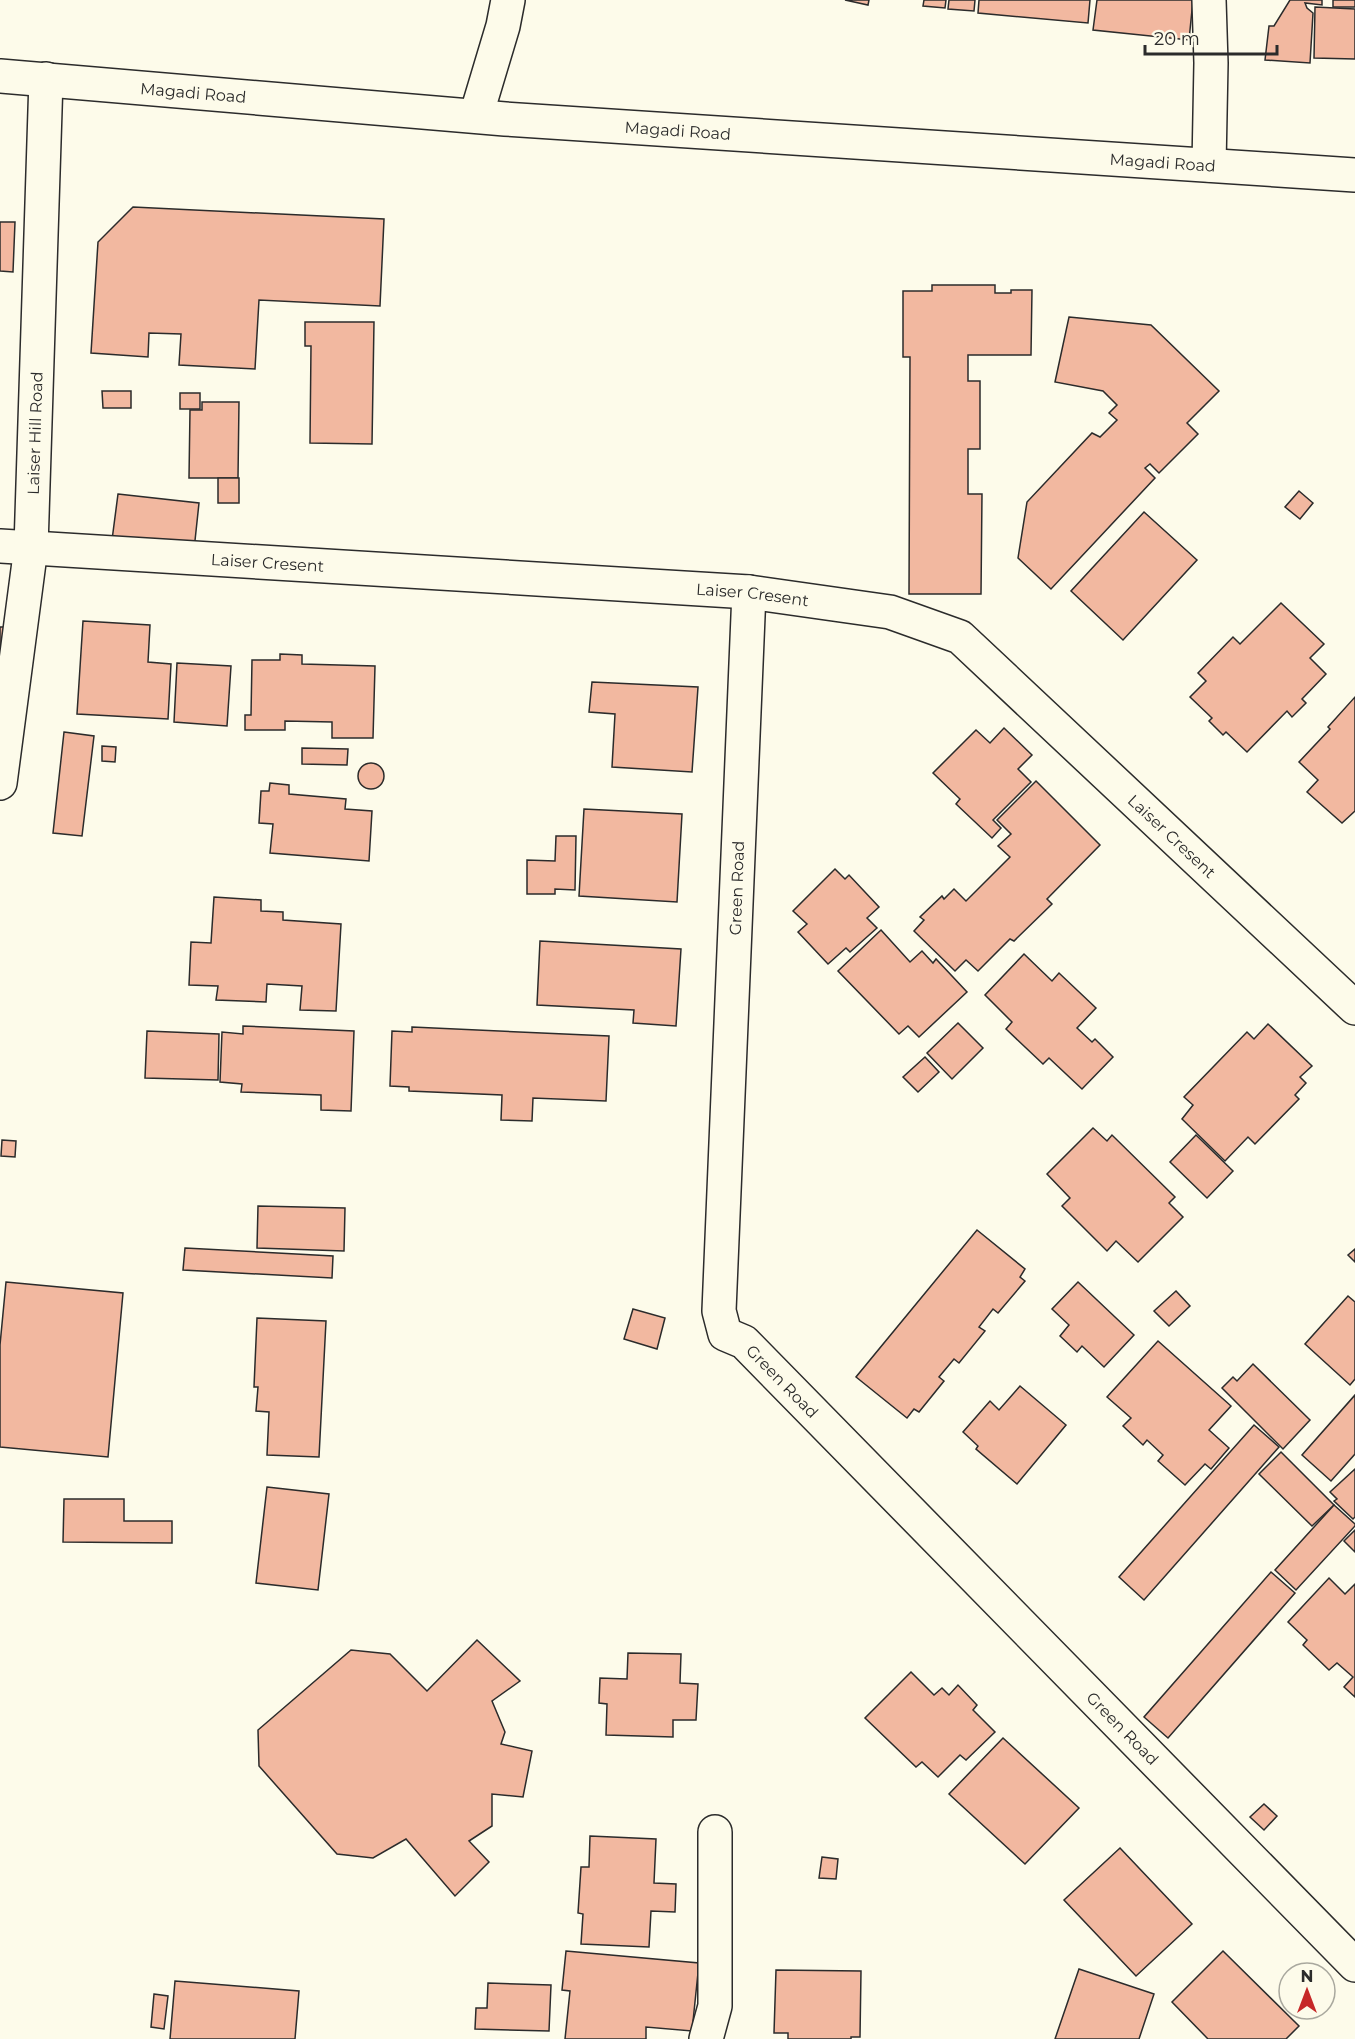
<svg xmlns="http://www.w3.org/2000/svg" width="1355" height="2039" font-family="Montserrat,sans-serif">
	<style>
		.building { fill: #f2b8a0; stroke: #2b2b2b; stroke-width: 1.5 }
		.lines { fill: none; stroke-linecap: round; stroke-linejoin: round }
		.street-casing { stroke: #2b2b2b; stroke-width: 36 }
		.highway-casing { stroke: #2b2b2b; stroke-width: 36 }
		.street { stroke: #fdfbea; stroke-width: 33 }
		.highway { stroke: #fdfbea; stroke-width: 33 }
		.labels { text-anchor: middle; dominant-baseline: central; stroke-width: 4.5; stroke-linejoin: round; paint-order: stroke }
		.street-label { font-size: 16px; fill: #2b2b2b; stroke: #fdfbea }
	</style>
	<rect width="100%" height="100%" fill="#fdfbea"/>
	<g class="building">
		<polygon points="845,0 869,0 868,5"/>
		<polygon points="924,0 946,0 945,8 923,6"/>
		<polygon points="949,0 975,0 974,11 948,9"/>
		<polygon points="979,0 1090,0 1088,23 978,13"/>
		<polygon points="1097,0 1193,0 1189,40 1093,30"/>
		<polygon points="1290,0 1322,0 1322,5 1305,3 1307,8 1313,13 1310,63 1265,60 1269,26 1274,26"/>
		<rect x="1333" y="0" width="22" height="7"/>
		<polygon points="1315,7 1355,9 1355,59 1314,58"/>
		<polygon points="133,207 384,219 380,306 259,300 255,369 179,365 181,334 149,333 148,357 91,353 98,242"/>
		<polygon points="0,222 15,222 13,272 0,271"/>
		<polygon points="932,285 995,285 995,293 1011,293 1011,290 1032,290 1031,355 968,355 968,381 980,381 980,449 968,449 968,494 982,494 981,594 909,594 910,357 903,357 903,291 932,291"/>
		<polygon points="1069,317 1151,325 1219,391 1187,423 1198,434 1159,473 1150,464 1145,468 1155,478 1051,589 1018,558 1027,502 1092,433 1100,437 1117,420 1109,413 1117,405 1103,391 1055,382"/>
		<polygon points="305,322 374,322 372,444 310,443 311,346 305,346"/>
		<polygon points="102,391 131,391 131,408 103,408"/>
		<rect x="180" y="393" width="20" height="16"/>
		<polygon points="202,402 239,402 238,478 189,478 190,410 202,410"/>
		<rect x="218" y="478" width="21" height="25"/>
		<polygon points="1299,491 1313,503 1300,519 1285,507"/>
		<polygon points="118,494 199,503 194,550 112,540"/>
		<polygon points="1144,512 1197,560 1123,640 1071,591"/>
		<polygon points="1281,603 1324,644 1310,658 1326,674 1302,699 1306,703 1292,717 1287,711 1247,752 1226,732 1223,735 1209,721 1212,718 1190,697 1206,681 1198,673 1233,637 1240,644"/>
		<polygon points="83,621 150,625 148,662 171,664 168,719 77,714"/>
		<polygon points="0,627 4,627 2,723 0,723"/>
		<polygon points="280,654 302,655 302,664 375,666 373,738 332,738 332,722 285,721 285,730 245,730 245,715 251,715 252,660 280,660"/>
		<polygon points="177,663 231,666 227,726 174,722"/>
		<polygon points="592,682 698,687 692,772 612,767 615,714 589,712"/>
		<polygon points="1355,697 1355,811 1342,823 1307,792 1318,780 1299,762 1330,729 1328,727"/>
		<polygon points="1004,728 1032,755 1018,769 1031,782 993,820 1001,828 992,838 956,804 960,799 933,773 976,730 990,743"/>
		<polygon points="64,732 94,736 82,836 53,833"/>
		<polygon points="102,746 116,747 115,762 102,761"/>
		<polygon points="302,748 348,749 347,765 302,764"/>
		<circle cx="371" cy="776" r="13"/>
		<polygon points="1036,781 1100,845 1047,899 1052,904 1014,941 1010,939 978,971 966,960 955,971 914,931 924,920 920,917 942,896 944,899 954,889 966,901 1010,857 998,846 1011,834 997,820"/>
		<polygon points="270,783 289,785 289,794 346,799 345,809 372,811 369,861 270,853 273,824 259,823 261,791 269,791"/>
		<polygon points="584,809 682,814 677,902 579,896"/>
		<polygon points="556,836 576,836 575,890 555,889 555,894 527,894 527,860 555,861"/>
		<polygon points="835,869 845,879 849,875 879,907 867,918 877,928 850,952 846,948 828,964 798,932 807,924 793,911"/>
		<polygon points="214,897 261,900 261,911 283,912 283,920 341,924 336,1011 300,1010 302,986 267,984 266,1002 216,1000 218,986 189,985 191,942 211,943"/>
		<polygon points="881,930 910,962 922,951 933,963 936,959 967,992 919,1037 908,1026 899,1034 838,971"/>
		<polygon points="540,941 681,949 676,1026 633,1023 634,1010 537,1005"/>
		<polygon points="1024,954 1052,981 1059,973 1096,1008 1077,1028 1092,1042 1095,1039 1113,1057 1082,1089 1049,1058 1043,1064 1006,1029 1012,1022 985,995"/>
		<polygon points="958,1023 983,1048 952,1079 927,1053"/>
		<polygon points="1268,1024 1312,1066 1300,1077 1306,1083 1295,1095 1299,1099 1255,1144 1248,1137 1225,1161 1182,1119 1193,1105 1184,1097 1247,1032 1254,1039"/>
		<polygon points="243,1026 354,1031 351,1111 321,1110 321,1095 241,1092 242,1084 220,1082 222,1032 243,1034"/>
		<polygon points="412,1027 609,1036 606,1101 533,1098 532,1121 501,1120 502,1095 409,1091 409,1087 390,1086 392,1031 412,1032"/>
		<polygon points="147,1031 219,1034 218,1080 145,1078"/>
		<polygon points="925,1057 939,1072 918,1092 903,1077"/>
		<polygon points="1093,1128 1107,1141 1112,1135 1175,1197 1169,1203 1183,1217 1138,1262 1116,1241 1107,1251 1062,1206 1070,1198 1047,1174"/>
		<polygon points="1196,1135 1233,1171 1207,1198 1170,1162"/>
		<polygon points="2,1140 16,1141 15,1157 1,1156"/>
		<polygon points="258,1206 345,1208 344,1251 257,1248"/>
		<polygon points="977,1230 1025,1269 1020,1277 1025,1281 998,1313 993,1309 979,1327 985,1331 959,1363 954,1359 939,1377 944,1381 919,1412 914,1409 907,1418 856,1377"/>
		<polygon points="185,1248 333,1256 332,1278 183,1270"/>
		<polygon points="1355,1249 1355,1262 1348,1255"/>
		<polygon points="6,1282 123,1293 108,1457 0,1447 0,1345"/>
		<polygon points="1078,1282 1134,1335 1104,1367 1082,1346 1077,1352 1060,1336 1069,1325 1052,1309"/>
		<polygon points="1176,1291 1190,1306 1169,1326 1154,1311"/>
		<polygon points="1348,1296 1355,1302 1355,1379 1350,1385 1305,1344"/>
		<polygon points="633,1309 665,1318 657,1349 624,1339"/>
		<polygon points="257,1318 326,1321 319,1457 267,1455 269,1412 256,1411 258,1387 254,1387"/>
		<polygon points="1158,1341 1231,1406 1209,1430 1229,1448 1211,1469 1205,1464 1185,1485 1158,1461 1163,1455 1147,1440 1143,1445 1123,1426 1131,1418 1107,1397"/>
		<polygon points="1253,1364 1310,1420 1283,1449 1222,1388 1233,1377 1237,1381"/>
		<polygon points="1020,1386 1066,1425 1017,1484 976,1449 978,1446 963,1432 990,1401 999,1410"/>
		<polygon points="1355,1395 1355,1454 1331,1481 1302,1455"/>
		<polygon points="1254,1425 1279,1447 1144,1600 1119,1577"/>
		<polygon points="1281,1452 1334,1505 1312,1526 1259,1474"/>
		<polygon points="1355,1469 1355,1517 1353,1519 1334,1501 1337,1499 1330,1492"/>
		<polygon points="267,1487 329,1494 318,1590 256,1583"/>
		<polygon points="64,1499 124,1499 124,1521 172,1521 172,1543 63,1542"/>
		<polygon points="1334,1505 1355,1524 1355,1526 1296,1590 1275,1570"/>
		<polygon points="1355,1530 1355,1552 1344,1541"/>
		<polygon points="1271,1572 1295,1593 1168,1738 1144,1717"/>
		<polygon points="1329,1578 1345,1594 1355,1584 1355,1697 1344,1687 1353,1677 1337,1663 1329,1670 1303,1645 1307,1640 1288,1622"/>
		<polygon points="477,1640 520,1681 492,1701 505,1732 501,1744 532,1751 523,1797 492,1794 492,1826 469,1841 489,1862 455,1896 406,1839 373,1858 337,1854 259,1766 258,1730 351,1650 390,1654 427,1691"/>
		<polygon points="628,1653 681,1654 680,1683 698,1684 696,1720 673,1720 673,1737 606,1735 607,1704 599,1703 600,1678 627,1679"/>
		<polygon points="911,1672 934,1695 942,1688 949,1695 958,1685 977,1705 973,1710 995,1732 966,1760 960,1755 938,1777 922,1762 916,1767 865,1718"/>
		<polygon points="1003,1738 1079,1808 1025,1864 949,1794"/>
		<polygon points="1264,1804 1277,1816 1264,1830 1250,1817"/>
		<polygon points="590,1836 656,1839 654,1883 676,1884 675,1912 651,1911 649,1947 581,1944 583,1914 578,1913 581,1867 589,1867"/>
		<polygon points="1120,1848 1192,1924 1136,1976 1064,1900"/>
		<polygon points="822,1857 838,1859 836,1879 819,1878"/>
		<polygon points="566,1951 699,1963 692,2031 646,2027 646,2039 565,2039 570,1991 562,1990"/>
		<polygon points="1223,1951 1299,2026 1286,2039 1208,2039 1172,2002"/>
		<polygon points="1079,1969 1154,1994 1139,2039 1055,2039"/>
		<polygon points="776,1970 861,1971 860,2037 851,2037 851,2039 788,2039 788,2033 774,2033"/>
		<polygon points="175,1981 299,1991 295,2039 170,2039"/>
		<polygon points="488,1983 551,1985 549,2031 475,2029 476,2008 487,2008"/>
		<polygon points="154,1994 168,1996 164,2029 151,2027"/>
	</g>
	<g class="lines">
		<defs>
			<g id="street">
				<polyline points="1209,0 1211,63 1209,165"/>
				<polyline points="476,116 503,26 508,0"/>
				<path id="s1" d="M0,546L749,592L890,612L960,637L1355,1008"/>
				<path id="s2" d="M749,592L719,1311L725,1334L744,1342L1355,1965"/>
				<path id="s3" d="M0,783L31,547L46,79"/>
				<polyline points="706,2039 715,2006 715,1832"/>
			</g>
			<g id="highway">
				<path id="s4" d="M0,76L505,119L1355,175"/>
			</g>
		</defs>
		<use href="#street" class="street-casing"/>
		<use href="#highway" class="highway-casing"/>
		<use href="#street" class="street"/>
		<use href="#highway" class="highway"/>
	</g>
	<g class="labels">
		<g class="street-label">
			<text stroke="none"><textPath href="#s4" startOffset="194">Magadi Road</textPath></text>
			<text stroke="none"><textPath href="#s4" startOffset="680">Magadi Road</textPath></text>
			<text stroke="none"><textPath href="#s4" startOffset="1166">Magadi Road</textPath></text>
			<text stroke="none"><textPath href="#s3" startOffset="352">Laiser Hill Road</textPath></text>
			<text stroke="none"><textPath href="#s1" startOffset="268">Laiser Cresent</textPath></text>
			<text stroke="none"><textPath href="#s1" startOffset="754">Laiser Cresent</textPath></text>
			<text stroke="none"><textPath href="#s1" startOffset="1258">Laiser Cresent</textPath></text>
			<text transform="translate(737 888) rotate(-88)">Green Road</text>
			<text stroke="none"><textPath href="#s2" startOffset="819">Green Road</textPath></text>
			<text stroke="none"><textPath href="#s2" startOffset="1305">Green Road</textPath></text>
		</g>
	</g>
	<g transform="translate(1307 1991)"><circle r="28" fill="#fdfbea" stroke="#a9a89e" stroke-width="1.5"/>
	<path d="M0-4.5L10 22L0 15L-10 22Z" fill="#c62828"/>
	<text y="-9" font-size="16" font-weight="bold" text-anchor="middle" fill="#2b2b2b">N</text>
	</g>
	<path d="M1145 45v9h132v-9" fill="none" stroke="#2b2b2b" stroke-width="3"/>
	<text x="1154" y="45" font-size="18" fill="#2b2b2b" stroke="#fdfbea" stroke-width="4.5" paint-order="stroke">20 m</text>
</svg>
